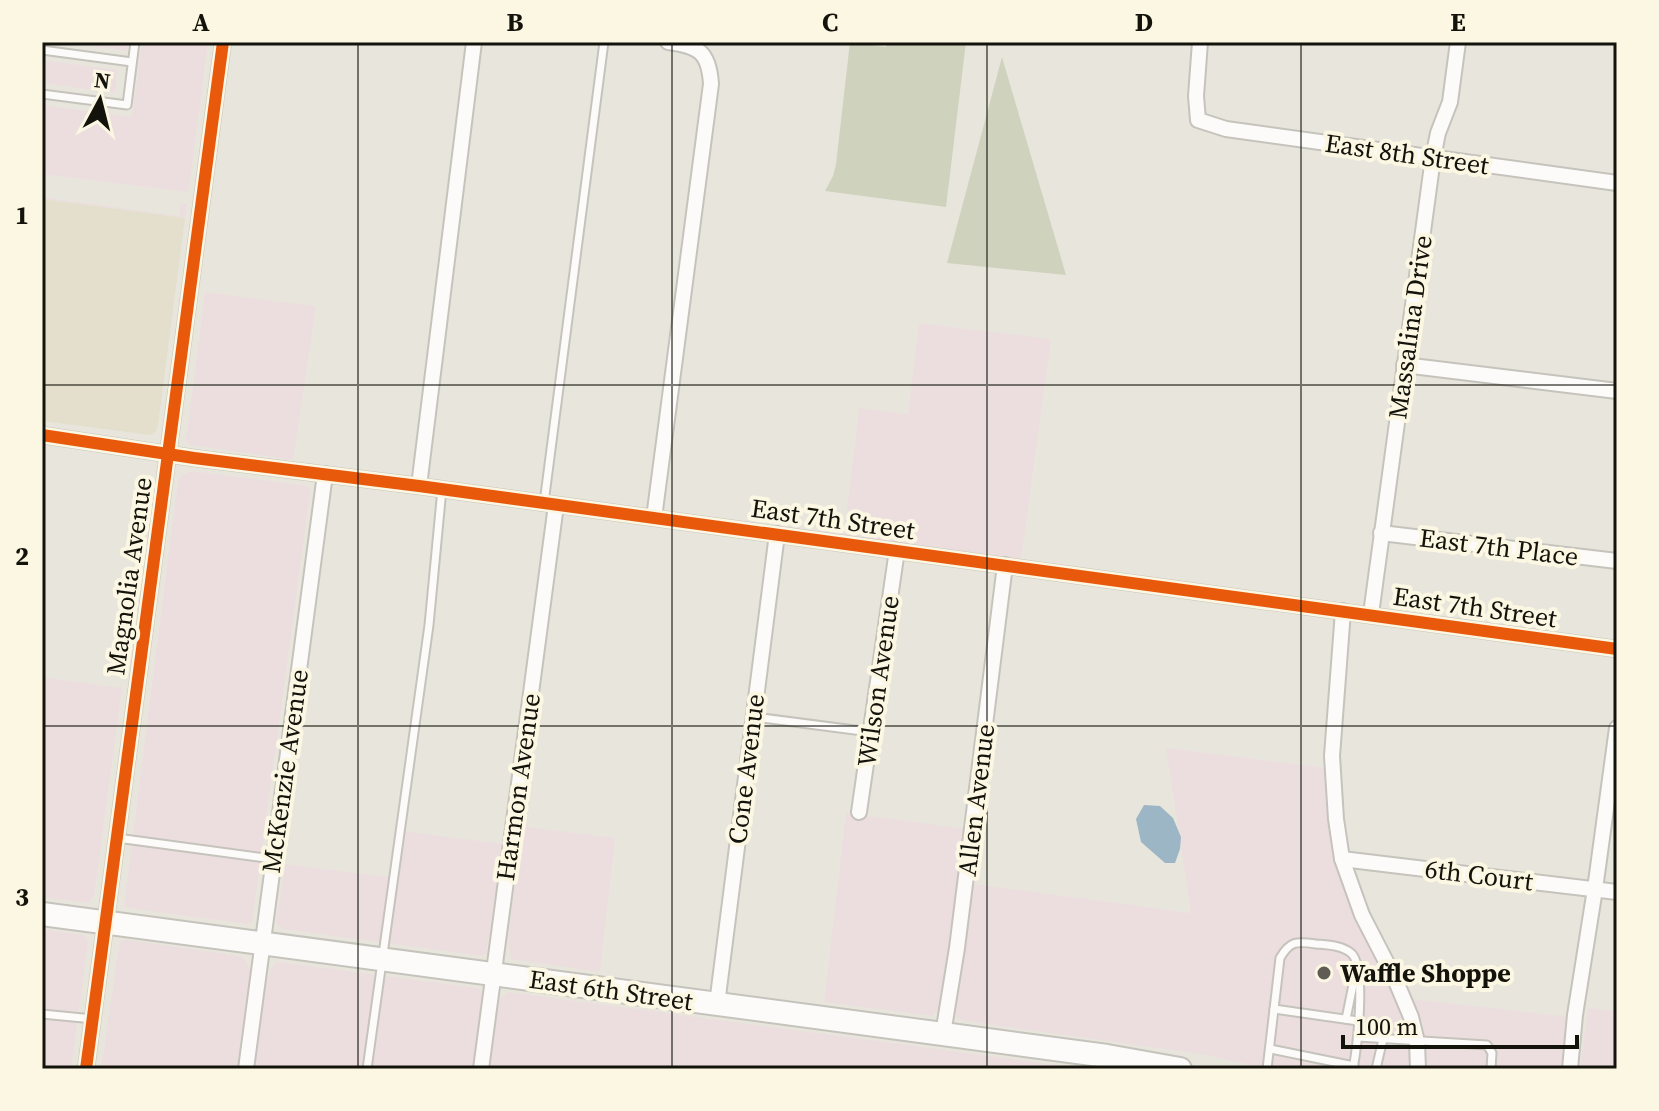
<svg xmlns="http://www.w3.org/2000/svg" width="1659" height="1111" font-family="'Source Serif 4',serif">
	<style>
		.commercial { fill: #ecdedf }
		.built { fill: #e3dfcc }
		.green { fill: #cfd2bd }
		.water { fill: #9db6c6 }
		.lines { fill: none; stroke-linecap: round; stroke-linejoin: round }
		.lane-casing { stroke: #c5c3bb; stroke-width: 11 }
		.street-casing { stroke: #c5c3bb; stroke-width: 18 }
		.primary-casing { stroke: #c5c3bb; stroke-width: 26 }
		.lane { stroke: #fcfbfa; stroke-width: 7 }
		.street { stroke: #fcfbfa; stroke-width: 14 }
		.primary { stroke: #fcfbfa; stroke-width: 22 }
		.cycleway-casing { stroke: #fbf7e3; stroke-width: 17 }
		.cycleway { stroke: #e8590c; stroke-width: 12 }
		.grid { fill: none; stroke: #13120b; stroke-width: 2; stroke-opacity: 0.55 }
		.poi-dot { fill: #5e5c54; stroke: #fbf7e3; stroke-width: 3 }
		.labels { text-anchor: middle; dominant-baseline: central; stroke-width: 8; stroke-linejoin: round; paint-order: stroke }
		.street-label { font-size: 26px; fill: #13120b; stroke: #fbf7e3 }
		.poi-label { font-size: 26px; font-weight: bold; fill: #13120b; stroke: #fbf7e3; text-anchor: start }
		.neatline { fill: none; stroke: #13120b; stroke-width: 3 }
		.grid-label { font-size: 26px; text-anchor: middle; font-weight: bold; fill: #13120b }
	</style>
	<rect width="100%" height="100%" fill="#e8e6dc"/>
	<g class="commercial">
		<polygon points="59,42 128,42 127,51"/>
		<polygon points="142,42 208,42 185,218 42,199 42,197 179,216 181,203 187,204 188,192 42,174 42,105 132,117"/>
		<polygon points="42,60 117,70 115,93 42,83"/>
		<polygon points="205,292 316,306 293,460 191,445 186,441"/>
		<polygon points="919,323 1051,339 1021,559 844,535 859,408 908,414"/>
		<polygon points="193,471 306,486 310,490 310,494 252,922 247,924 128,908 124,905 178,481 182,475"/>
		<polygon points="42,677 122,688 94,896 88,903 42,897"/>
		<polygon points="1166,748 1328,768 1336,859 1341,877 1359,925 1394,994 1405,1024 1409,1042 1410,1069 1268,1069 1201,1054 965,1021 959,1019 955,1015 974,884 1191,913"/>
		<polygon points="846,813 967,829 952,930 938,1009 933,1016 824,1002"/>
		<polygon points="521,826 615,838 600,972 511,959 508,943"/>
		<polygon points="395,830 503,844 486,954 482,956 283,929 278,926 276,923 285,864 388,877"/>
		<polygon points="42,929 84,935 88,942 71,1069 42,1069"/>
		<polygon points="126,940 240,956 245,959 250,971 237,1069 101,1069 119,945 121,941"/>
		<polygon points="277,962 478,988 482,993 482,1001 473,1069 255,1069 265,989 271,969"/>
		<polygon points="508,992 1005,1058 1084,1069 489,1069 498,1008 500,999"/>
		<polygon points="1412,999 1570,1017 1564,1069 1427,1069 1426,1049 1422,1022"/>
		<polygon points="1588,1008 1617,1011 1617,1069 1580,1069"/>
	</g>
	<polygon class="built" points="42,199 185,218 158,425 156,431 151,435 42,421"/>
	<g class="green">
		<polygon points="850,42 886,47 887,42 966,42 946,207 825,191 833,176 836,164"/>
		<polygon points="1002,57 1066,275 947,263"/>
	</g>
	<polygon class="water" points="1144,805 1160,806 1173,818 1181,837 1180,849 1175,863 1165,863 1141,842 1136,819"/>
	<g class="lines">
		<defs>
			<g id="lane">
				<polyline points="42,50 132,62"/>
				<polyline points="42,94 127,105 135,42"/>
				<polyline points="544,503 604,42"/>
				<polyline points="755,717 870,732"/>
				<polyline points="117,838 273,859"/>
				<polyline points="1274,1009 1358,1021"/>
				<polyline points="42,1014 93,1019"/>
				<polyline points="1346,1019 1356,970"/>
				<polyline points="1358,1037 1487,1045 1492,1053 1491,1069"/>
				<polyline points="1270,1049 1354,1066"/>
				<polyline points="367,1069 429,625 442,489"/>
				<path d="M1267,1069L1280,958C1290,941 1296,941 1316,944C1327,945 1341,945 1351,953C1367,966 1357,1048 1353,1069"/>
				<polyline points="1376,1069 1383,1039"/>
			</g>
			<g id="street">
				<polyline points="1200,42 1196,96 1198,120 1226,129 1617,183"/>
				<polyline points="1404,365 1617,391"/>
				<polyline points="42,435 194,458 419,486 1617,649"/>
				<polyline points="419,486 474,42"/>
				<path d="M654,518L711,84C709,52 699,46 668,42"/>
				<polyline points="1381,533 1617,561"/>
				<polyline points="1343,611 1332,756 1336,819 1342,859 1362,915 1395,979 1411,1017 1417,1042 1418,1069"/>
				<polyline points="1371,614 1433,158 1438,133 1450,102 1458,42"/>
				<polyline points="859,812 897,550"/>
				<polyline points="1342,859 1617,892"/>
				<polyline points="717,1004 777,534"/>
				<polyline points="943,1034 957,948 1005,565"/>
				<polyline points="86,1069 223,42"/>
				<polyline points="246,1069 325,474"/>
				<polyline points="481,1069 556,505"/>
				<polyline points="1570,1069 1575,1015 1595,889 1617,728"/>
			</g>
			<polyline id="primary" points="42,914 943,1034 1107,1056 1180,1069"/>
		</defs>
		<use href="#lane" class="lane-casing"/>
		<use href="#street" class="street-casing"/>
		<use href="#primary" class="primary-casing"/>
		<use href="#lane" class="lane"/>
		<use href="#street" class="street"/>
		<use href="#primary" class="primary"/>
		<defs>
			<g id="cycleway">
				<polyline points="42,435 194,458 419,486 1617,649"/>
				<polyline points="86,1069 223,42"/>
			</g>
		</defs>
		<use href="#cycleway" class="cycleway-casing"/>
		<use href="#cycleway" class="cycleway"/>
	</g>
	<path class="grid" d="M358,42V1069M672,42V1069M987,42V1069M1301,42V1069M42,385H1617M42,726H1617"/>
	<circle class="poi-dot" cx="1324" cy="973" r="8"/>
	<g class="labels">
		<g class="street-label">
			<text transform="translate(1407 154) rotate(8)">East 8th Street</text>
			<text transform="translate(1410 327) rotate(-82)">Massalina Drive</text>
			<text transform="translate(833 519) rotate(8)">East 7th Street</text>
			<text transform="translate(1499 547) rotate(7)">East 7th Place</text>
			<text transform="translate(129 576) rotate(-82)">Magnolia Avenue</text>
			<text transform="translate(1475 607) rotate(8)">East 7th Street</text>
			<text transform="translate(878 681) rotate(-82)">Wilson Avenue</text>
			<text transform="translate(746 769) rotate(-83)">Cone Avenue</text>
			<text transform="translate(285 771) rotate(-82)">McKenzie Avenue</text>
			<text transform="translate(518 787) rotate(-82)">Harmon Avenue</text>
			<text transform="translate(976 800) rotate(-83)">Allen Avenue</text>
			<text transform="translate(1479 875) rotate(7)">6th Court</text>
			<text transform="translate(611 990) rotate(8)">East 6th Street</text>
		</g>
		<g class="poi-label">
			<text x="1340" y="973">Waffle Shoppe</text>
		</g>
	</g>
	<rect width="1659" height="1111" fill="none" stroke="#fbf7e3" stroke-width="88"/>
	<g transform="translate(100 100) rotate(7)" stroke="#fbf7e3" stroke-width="6" paint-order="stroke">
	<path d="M0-6L14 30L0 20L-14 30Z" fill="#13120b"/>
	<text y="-12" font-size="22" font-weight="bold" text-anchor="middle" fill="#13120b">N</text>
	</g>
	<path d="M1343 1035v12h234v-12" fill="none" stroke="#13120b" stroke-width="4"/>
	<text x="1355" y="1035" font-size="24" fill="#13120b" stroke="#fbf7e3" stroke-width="6" paint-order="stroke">100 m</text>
	<rect x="44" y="44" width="1571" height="1023" class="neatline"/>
	<g class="grid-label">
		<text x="201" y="31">A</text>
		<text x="515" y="31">B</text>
		<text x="830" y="31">C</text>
		<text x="1144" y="31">D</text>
		<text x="1458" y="31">E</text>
		<text x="22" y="224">1</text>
		<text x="22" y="565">2</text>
		<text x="22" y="906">3</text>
	</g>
</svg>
